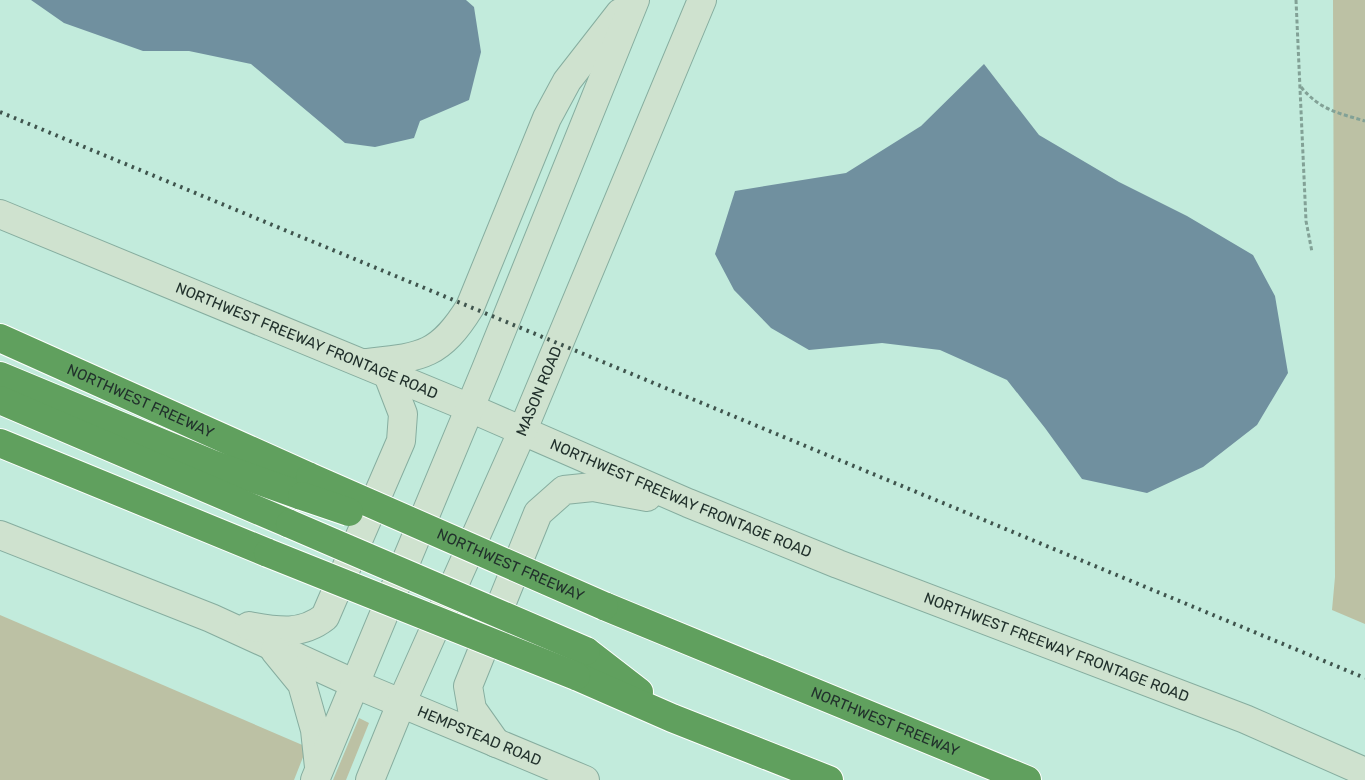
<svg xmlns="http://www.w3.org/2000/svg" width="1365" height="780" font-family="Rubik,sans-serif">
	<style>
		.green { fill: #bcc1a4 }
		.water { fill: #70909f }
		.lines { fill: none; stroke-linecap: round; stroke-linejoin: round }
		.secondary-casing { stroke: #86ad9f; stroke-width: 30 }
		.highway-casing { stroke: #fff; stroke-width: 30 }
		.path { stroke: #82a196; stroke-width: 3; stroke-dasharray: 4 2.5; stroke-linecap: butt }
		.secondary { stroke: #cfe2cf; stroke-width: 28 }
		.highway { stroke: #60a05e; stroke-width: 28 }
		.rail { stroke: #3f544d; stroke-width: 4; stroke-dasharray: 2.5 5; stroke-linecap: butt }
		.highway-bridge-casing { stroke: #fff; stroke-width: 30; stroke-linecap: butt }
		.highway-bridge { stroke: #60a05e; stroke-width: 28 }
		.labels { text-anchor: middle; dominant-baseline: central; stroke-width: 4.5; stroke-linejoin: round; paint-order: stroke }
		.street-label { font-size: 15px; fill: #21312c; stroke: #cff8ea }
	</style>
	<rect width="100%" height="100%" fill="#c2ebdc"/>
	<g class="green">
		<polygon points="1333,0 1365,0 1365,624 1332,610 1335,577"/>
		<polygon points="0,615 307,747 294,780 0,780"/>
		<polygon points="359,718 369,723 346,780 333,780"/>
	</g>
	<g class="water">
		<polygon points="31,0 466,0 474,7 481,52 469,100 420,121 414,138 375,147 345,143 251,64 189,51 143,51 64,23"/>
		<polygon points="984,64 1039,135 1119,182 1187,216 1253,255 1275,296 1288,373 1257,425 1203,467 1147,493 1082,479 1045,428 1007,380 940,350 882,343 809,350 771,328 734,290 715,254 735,191 846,173 921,126"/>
	</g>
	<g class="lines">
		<defs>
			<g id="secondary">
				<path id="s1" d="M0,214L470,408L688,503L838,564L1245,719L1365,772"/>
				<path d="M365,363C421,357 439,357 470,307L547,118L567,81L620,13"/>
				<path id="s2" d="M0,535L211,618L355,684L585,780"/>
				<path d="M249,626C277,631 301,636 325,617L401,441L403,414L388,375"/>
				<polyline points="275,651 302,684 315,730 319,767"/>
				<polyline points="496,743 472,709 468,686 538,513 564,490 593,487 647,497"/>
				<polyline points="315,780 486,369 635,0"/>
				<path id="s3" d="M370,780L401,704L522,432L702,0"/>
			</g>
			<g id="highway">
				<path id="s4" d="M0,338L310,477"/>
				<polyline points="0,376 212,464 302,496"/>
				<polyline points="0,400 290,524"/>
				<polyline points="0,443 268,553"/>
				<path id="s5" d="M604,606L1027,780"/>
				<polyline points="586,651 639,692"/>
				<polyline points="576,676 672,718 829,780"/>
			</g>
		</defs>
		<use href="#secondary" class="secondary-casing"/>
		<use href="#highway" class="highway-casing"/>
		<g class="path">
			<polyline points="1296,0 1306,221 1312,252"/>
			<path d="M1301,87C1320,110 1338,113 1365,121"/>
		</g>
		<use href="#secondary" class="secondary"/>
		<use href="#highway" class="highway"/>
		<polyline class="rail" points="0,112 1365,678"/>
		<defs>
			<g id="highway-bridge">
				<path id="s6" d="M310,477L604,606"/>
				<polyline points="302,496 349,512"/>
				<polyline points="290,524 586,651"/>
				<polyline points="268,553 576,676"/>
			</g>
		</defs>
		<use href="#highway-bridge" class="highway-bridge-casing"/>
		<use href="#highway-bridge" class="highway-bridge"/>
	</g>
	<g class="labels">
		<g class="street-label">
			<text stroke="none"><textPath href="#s1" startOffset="332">NORTHWEST FREEWAY FRONTAGE ROAD</textPath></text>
			<text stroke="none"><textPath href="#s3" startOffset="424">MASON ROAD</textPath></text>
			<text stroke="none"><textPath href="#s4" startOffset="154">NORTHWEST FREEWAY</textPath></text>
			<text stroke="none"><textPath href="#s1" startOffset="738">NORTHWEST FREEWAY FRONTAGE ROAD</textPath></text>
			<text stroke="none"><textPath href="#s6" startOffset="219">NORTHWEST FREEWAY</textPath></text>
			<text stroke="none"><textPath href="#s1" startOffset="1142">NORTHWEST FREEWAY FRONTAGE ROAD</textPath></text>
			<text stroke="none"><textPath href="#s5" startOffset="304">NORTHWEST FREEWAY</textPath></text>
			<text stroke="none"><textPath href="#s2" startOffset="520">HEMPSTEAD ROAD</textPath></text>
		</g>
	</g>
</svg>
